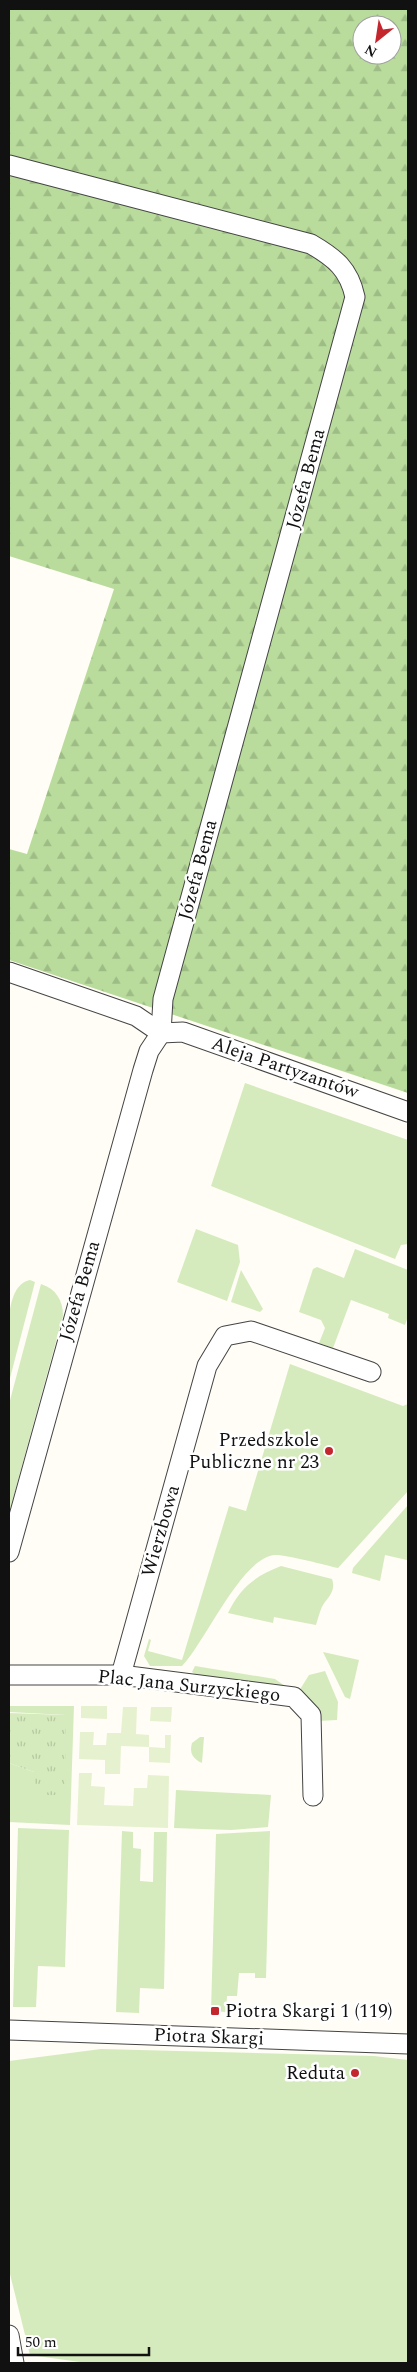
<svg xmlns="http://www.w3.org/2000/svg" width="417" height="2372" font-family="Spectral,serif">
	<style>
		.grass { fill: #d5ebbd }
		.forest { fill: url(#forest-firs); fill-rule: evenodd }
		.park { fill: url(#park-tufts) }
		.pitch { fill: #e6f2cf }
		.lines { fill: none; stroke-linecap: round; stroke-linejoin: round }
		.street-casing { stroke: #444; stroke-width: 21 }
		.street { stroke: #fff; stroke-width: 19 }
		.poi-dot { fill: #c4262e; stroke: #fff; stroke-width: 2 }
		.labels { text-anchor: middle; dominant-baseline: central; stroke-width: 5; stroke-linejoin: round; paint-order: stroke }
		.street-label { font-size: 19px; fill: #111; stroke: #fff }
		.poi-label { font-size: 19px; fill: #111; stroke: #fff; text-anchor: end }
	</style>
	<defs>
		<pattern id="forest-firs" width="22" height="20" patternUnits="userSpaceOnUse" patternTransform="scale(1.25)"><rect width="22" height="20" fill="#b9dc9c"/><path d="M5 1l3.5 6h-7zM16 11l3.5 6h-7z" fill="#9ebc85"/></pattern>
		<pattern id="park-tufts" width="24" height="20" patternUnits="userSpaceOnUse" patternTransform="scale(1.25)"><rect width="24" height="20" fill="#d5ebbd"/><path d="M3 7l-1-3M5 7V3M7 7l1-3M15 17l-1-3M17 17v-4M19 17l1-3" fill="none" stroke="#b6c8a1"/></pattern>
	</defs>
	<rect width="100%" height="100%" fill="#fffdf5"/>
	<g class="grass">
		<polygon points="245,1083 408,1140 408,1244 401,1245 395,1259 211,1186"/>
		<polygon points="196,1229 238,1245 240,1262 227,1301 177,1282"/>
		<polygon points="355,1249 408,1270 408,1316 405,1325 388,1318 389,1314 351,1300 333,1348 319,1343 325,1328 321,1320 299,1312 313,1269 317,1267 344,1278"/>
		<polygon points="241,1270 263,1309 260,1312 231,1302"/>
		<path d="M30,1280L35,1282L9,1382C9,1359 0,1285 30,1280Z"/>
		<path d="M41,1284C56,1289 63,1300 63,1316L9,1513V1404Z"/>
		<path d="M290,1364L403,1406L408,1404V1491L338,1568C325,1565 285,1554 274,1555C241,1559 206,1641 182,1666H150L144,1656L149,1639L151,1640L148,1651L182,1660L229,1506L246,1511Z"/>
		<polygon points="408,1505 407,1560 385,1555 380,1581 352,1573 353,1568"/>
		<path d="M281,1566L332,1579C336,1591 329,1596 323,1605C320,1610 318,1619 316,1625L274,1617L273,1623L228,1613C240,1588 255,1576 281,1566Z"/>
		<polygon points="323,1652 359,1660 350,1699 345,1697"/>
		<polygon points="195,1666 275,1679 288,1688 198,1676 192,1672"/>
		<polygon points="325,1671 338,1702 337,1720 317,1721 299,1691 309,1675"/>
		<polygon points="9,1706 74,1706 70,1825 9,1822 9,1763 34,1772 66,1715 9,1712"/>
		<path d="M200,1737H204L202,1763C193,1759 189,1753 192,1743Z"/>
		<polygon points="176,1790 271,1795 268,1827 231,1830 174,1828"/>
		<polygon points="18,1828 69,1830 65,1967 38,1966 36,2007 13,2007"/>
		<polygon points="122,1831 133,1832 133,1848 141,1849 140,1881 153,1882 154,1832 167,1832 164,1989 140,1988 139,2013 116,2012"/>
		<polygon points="270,1831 266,1978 255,1978 255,1973 239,1973 237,1996 227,1996 226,2012 211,2011 216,1834"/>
		<polygon points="101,2049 374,2056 408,2060 408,2363 87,2363 30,2355 9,2270 9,2061"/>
	</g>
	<path class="forest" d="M9,9H408V1093L9,960V849L27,854L114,589L9,556ZM362,25H392V55H362Z"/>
	<polygon class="park" points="9,1713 66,1715 65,1795 36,1795 34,1772 9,1763"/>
	<g class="pitch">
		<polygon points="81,1706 107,1706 107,1719 81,1718"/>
		<polygon points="123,1707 137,1707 136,1734 149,1735 149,1747 165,1748 165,1735 171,1735 170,1763 149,1762 149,1747 121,1746 120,1774 105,1774 105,1760 79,1759 80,1732 94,1732 93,1745 106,1745 107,1733 121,1733"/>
		<polygon points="151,1707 172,1707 171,1722 150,1721"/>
		<polygon points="79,1773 92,1773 91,1786 105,1787 104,1805 133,1806 134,1788 147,1788 148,1775 169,1776 168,1828 77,1825"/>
	</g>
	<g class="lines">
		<defs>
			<g id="street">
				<path d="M9,165L311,244C335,258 349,269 355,297L163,999L161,1033L149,1051L143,1070L9,1552"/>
				<polyline points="9,972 136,1016 161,1033"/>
				<polyline points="161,1033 183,1032 408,1112"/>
				<polyline points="9,1675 121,1675 294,1697 311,1715 313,1796"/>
				<polyline points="121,1675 207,1366 225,1336 251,1331 371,1372"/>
				<polyline points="9,2030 408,2044"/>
				<polyline points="9,2335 14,2363"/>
			</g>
		</defs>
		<use href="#street" class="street-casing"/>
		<use href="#street" class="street"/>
	</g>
	<g class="poi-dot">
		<circle cx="329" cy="1451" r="5"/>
		<rect x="210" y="2006" width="10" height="10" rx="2.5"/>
		<circle cx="355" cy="2073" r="5"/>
	</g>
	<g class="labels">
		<g class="street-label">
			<text transform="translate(306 479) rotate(-75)">Józefa Bema</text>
			<text transform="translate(198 870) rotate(-75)">Józefa Bema</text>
			<text transform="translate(285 1068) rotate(19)">Aleja Partyzantów</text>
			<text transform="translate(80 1291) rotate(-74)">Józefa Bema</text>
			<text transform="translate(161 1531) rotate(-74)">Wierzbowa</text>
			<text transform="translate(189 1686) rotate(6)">Plac Jana Surzyckiego</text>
			<text transform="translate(209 2037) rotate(2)">Piotra Skargi</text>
		</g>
		<g class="poi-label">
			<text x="319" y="1440">Przedszkole<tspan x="319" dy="22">Publiczne nr 23</tspan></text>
			<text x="225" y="2011" text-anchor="start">Piotra Skargi 1 (119)</text>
			<text x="345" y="2073">Reduta</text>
		</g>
	</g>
	<rect width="417" height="2372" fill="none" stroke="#111111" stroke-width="20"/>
	<g transform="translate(377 40) rotate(210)"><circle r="24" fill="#ffffff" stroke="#a0a0a0"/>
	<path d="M0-4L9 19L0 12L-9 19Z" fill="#c4262e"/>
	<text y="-8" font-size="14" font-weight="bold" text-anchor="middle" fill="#111111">N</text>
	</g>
	<path d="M18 2347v8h131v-8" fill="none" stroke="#111111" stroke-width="2.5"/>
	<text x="25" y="2347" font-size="15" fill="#111111" stroke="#ffffff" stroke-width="4" paint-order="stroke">50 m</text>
</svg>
